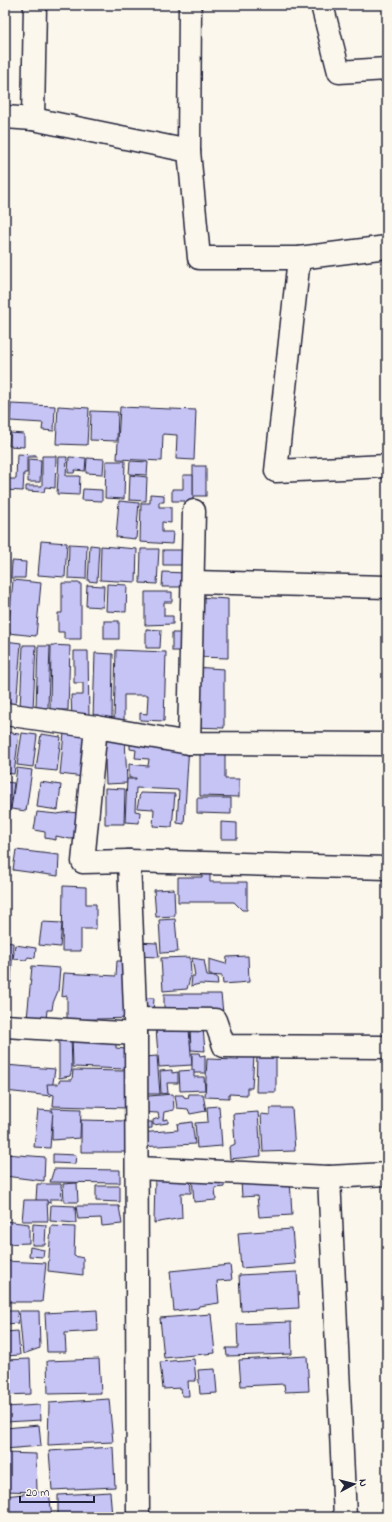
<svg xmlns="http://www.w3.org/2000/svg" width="392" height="1522" font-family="'Indie Flower',sans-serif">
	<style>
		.building { fill: #c6c3f5; stroke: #22223b }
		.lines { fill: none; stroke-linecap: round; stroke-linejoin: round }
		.street-casing { stroke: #22223b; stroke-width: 25 }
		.street { stroke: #fbf7ec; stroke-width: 22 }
	</style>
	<rect width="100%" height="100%" fill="#fbf7ec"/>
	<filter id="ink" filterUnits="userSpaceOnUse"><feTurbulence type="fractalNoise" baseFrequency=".025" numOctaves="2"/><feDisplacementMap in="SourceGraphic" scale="8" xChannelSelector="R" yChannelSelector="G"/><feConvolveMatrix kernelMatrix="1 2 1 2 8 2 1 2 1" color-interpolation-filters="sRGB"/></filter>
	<g filter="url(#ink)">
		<g class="building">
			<polygon points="11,404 55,406 54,431 42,430 43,423 10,421"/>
			<polygon points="58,406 89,408 87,445 56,444"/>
			<polygon points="120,407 196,410 194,460 176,459 177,435 163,434 162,461 117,459"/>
			<polygon points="91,411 118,412 117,441 90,440"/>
			<polygon points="10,433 24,434 24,447 9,446"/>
			<polygon points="17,454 36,455 36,457 27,457 27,473 24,473 23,491 5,490 5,479 16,479"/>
			<polygon points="42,456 56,456 55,488 45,487 44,492 26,491 26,486 42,486"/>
			<polygon points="59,457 67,457 66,476 80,476 79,495 57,494"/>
			<polygon points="69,457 86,458 85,471 75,470 74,473 68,473"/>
			<polygon points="87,458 104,459 103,474 86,473"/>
			<polygon points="28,459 41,460 40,482 28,482"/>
			<polygon points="106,461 125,461 124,499 105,498"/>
			<polygon points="130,461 148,462 147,475 129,474"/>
			<rect x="193" y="466" width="13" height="30"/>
			<polygon points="130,475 147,477 146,501 129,500"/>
			<polygon points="183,475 193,475 193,505 185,505 185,501 172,501 172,489 183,489"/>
			<polygon points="83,489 102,490 102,501 82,500"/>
			<polygon points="150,494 164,495 164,502 159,502 159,507 171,507 171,523 162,522 162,532 173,532 172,544 140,542 141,503 150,503"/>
			<polygon points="119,501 139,503 136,539 116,537"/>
			<rect x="5" y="519" width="2" height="16"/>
			<rect x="5" y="539" width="3" height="13"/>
			<polygon points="41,541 67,543 65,577 38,575"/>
			<polygon points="69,544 87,545 86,579 68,578"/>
			<polygon points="90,545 99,546 97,582 88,581"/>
			<polygon points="101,546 137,549 136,582 100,580"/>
			<polygon points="141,549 159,549 157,584 140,583"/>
			<rect x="163" y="550" width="23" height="15"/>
			<polygon points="12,561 26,562 25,578 11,578"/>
			<polygon points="163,572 186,573 185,587 162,587"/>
			<polygon points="13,580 41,583 36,636 8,633"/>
			<polygon points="62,583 81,583 81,639 64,639 64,632 58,632 58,613 62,613"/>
			<polygon points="107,584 127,585 126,612 106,611"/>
			<polygon points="87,585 104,586 103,607 86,606"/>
			<polygon points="145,592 172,592 172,602 164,602 164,616 173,616 173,624 145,625"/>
			<polygon points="197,597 228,599 228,658 196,657"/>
			<rect x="104" y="621" width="15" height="18"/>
			<polygon points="146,629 161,630 160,648 146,648"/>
			<rect x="172" y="633" width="15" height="18"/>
			<polygon points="5,641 21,643 16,707 5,706"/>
			<polygon points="23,645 36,645 33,709 20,708"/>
			<polygon points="51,645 70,646 68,710 50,710"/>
			<polygon points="38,646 50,646 48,708 36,707"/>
			<polygon points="116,650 166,652 164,721 140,720 140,713 147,714 148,695 124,695 124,721 114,720"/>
			<polygon points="74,651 88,651 89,717 72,718 71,695 83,695 83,683 74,683"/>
			<polygon points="95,653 113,654 112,718 93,718"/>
			<polygon points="193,667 224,669 224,728 192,727"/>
			<polygon points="5,732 19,734 14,774 5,773"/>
			<polygon points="22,733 37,735 33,767 17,765"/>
			<polygon points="64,733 88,735 84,777 60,774"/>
			<polygon points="41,734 61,737 57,771 36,769"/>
			<polygon points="104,737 125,737 127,783 106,784"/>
			<polygon points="130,742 189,745 184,824 177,823 179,790 136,788 135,811 140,812 139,823 125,822 127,779 136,779 136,778 129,778 129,764 148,766 149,759 135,758 136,750 130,749"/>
			<polygon points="200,747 225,748 225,779 239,779 239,797 200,796"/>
			<polygon points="17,768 32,770 26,811 11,809"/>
			<polygon points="5,782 14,783 7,830 5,829"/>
			<polygon points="40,782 61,785 58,810 37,807"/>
			<polygon points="105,788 125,789 124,824 105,824"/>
			<polygon points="140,793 175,794 172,827 153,826 154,809 137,808"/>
			<polygon points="197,798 231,798 231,814 197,813"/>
			<polygon points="37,812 57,814 70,812 83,814 79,838 70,839 56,836 56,840 45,838 45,832 34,830"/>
			<polygon points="221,822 237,823 237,839 221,839"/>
			<polygon points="16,850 59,855 58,876 13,870"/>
			<polygon points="5,851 11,852 9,865 5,865"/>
			<polygon points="202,868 210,869 210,882 247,882 247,910 242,910 234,902 178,902 178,877 202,877"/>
			<polygon points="63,886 86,887 86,904 96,904 96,929 81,929 81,951 62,951"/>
			<polygon points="174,889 175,916 156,917 154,890"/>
			<polygon points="175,919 178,952 161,953 159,920"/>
			<polygon points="42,922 62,923 60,947 39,945"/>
			<polygon points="5,942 13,943 11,983 5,983"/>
			<polygon points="136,942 157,943 159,957 135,956"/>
			<polygon points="15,945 36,948 35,958 28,957 26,960 13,959"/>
			<polygon points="248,956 249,982 223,984 222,976 209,975 209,959 226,964 227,957"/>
			<polygon points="190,957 191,974 187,989 163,991 161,958"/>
			<polygon points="192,958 204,960 207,976 217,977 218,985 200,984 191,986 192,976 195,976"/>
			<polygon points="117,961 129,961 131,1018 67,1020 67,996 62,997 64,973 116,976"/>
			<polygon points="32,966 60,968 58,991 53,1003 52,1010 47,1010 46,1020 27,1019"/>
			<polygon points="164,994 221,994 223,1013 164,1014"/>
			<polygon points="131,997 154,998 153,1014"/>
			<polygon points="170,1027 170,1031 189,1030 192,1065 159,1067 156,1029"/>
			<polygon points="190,1028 203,1028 205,1051 191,1050"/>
			<polygon points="59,1034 71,1034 72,1069 70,1076 59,1078"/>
			<polygon points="72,1035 116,1036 116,1048 125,1049 125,1069 73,1067"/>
			<polygon points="192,1053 199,1053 200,1056 205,1055 205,1073 192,1073"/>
			<polygon points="257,1054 276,1054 276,1092 256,1092"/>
			<polygon points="238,1055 254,1056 252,1088 247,1088 247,1095 229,1094 229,1098 205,1097 207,1059 238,1060"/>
			<polygon points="157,1056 160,1094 137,1094 145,1057"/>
			<polygon points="5,1065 55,1069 51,1096 5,1091"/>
			<polygon points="73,1070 126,1071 127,1108 53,1106 54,1095 48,1093 47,1084 58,1084 60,1080 72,1080"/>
			<polygon points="172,1070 172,1073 178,1072 178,1083 167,1083 168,1093 161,1094 160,1071"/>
			<polygon points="194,1070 194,1077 204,1077 205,1090 180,1091 179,1071"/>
			<polygon points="173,1094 174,1110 164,1112 163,1120 168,1119 168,1123 153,1125 153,1120 159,1118 158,1113 138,1112 137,1097"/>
			<polygon points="189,1094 203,1094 206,1111 190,1114 188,1109 177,1108 175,1095 183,1095 184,1097 188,1098"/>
			<polygon points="219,1106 222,1146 197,1148 195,1123 208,1122 207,1107"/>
			<polygon points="52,1108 81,1109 80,1138 52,1140"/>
			<polygon points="270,1108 292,1108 295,1151 263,1152 261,1114 270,1115"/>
			<polygon points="38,1110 53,1111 50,1148 34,1147"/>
			<polygon points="258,1112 261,1156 230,1159 229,1147 235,1144 233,1114"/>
			<polygon points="81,1120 126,1121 125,1152 81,1152"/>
			<polygon points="138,1122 152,1122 152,1128 138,1129"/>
			<polygon points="192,1122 195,1144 139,1147 138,1133 178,1130 177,1124"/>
			<polygon points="5,1154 45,1157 44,1181 5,1176"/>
			<polygon points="53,1154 76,1155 75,1164 53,1163"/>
			<polygon points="54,1169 120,1170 120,1183 50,1182"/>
			<polygon points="190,1173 191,1193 181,1193 182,1218 154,1223 155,1177"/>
			<polygon points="192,1177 224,1180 224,1187 215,1188 216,1200 194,1202"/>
			<polygon points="290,1178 292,1215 259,1217 257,1196 242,1197 241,1181"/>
			<polygon points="77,1183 78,1202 64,1202 63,1184"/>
			<polygon points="37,1184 61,1184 62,1199 50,1199 50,1203 36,1200"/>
			<polygon points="96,1186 120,1186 120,1202 96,1201"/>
			<polygon points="24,1200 47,1200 48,1221 22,1221"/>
			<polygon points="51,1205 75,1206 76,1223 50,1221"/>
			<polygon points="76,1206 119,1206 122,1224 102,1226 101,1218 78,1219"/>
			<polygon points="5,1221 29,1224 29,1243 5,1244"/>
			<polygon points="33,1224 46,1225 45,1245 32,1245"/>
			<polygon points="51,1226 75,1227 74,1256 83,1258 83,1275 48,1271"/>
			<polygon points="292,1229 295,1264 241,1268 238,1233"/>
			<polygon points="30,1247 44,1250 43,1257 29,1256"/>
			<polygon points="5,1261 46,1263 42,1302 5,1302"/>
			<polygon points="230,1265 232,1280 217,1281 219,1303 199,1306 198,1308 174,1311 170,1271"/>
			<polygon points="297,1272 299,1308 241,1311 239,1275"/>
			<polygon points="97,1310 98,1331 65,1333 66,1352 47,1352 45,1313"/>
			<polygon points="5,1311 17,1311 18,1323 5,1324"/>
			<polygon points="19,1311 39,1311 40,1348 23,1354"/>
			<polygon points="211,1314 215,1353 164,1358 160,1318"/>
			<polygon points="291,1322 292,1354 227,1356 226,1348 238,1348 237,1324"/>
			<polygon points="18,1331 20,1355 5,1356 5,1332"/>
			<polygon points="307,1356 309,1391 285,1392 284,1384 241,1386 239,1360"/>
			<polygon points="30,1359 31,1394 5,1395 5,1360"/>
			<polygon points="99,1359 101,1393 48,1394 47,1361"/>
			<polygon points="194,1359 196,1381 188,1381 189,1396 182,1396 181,1388 163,1389 160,1362"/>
			<polygon points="215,1369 217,1393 200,1394 198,1370"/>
			<polygon points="109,1399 113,1442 48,1445 49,1403"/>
			<polygon points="40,1405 41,1420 5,1422 5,1407"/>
			<polygon points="39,1425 41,1446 5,1449 5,1428"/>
			<polygon points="113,1447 115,1487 52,1490 49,1451"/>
			<polygon points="5,1453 36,1454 37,1492 5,1491"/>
			<polygon points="49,1491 52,1517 5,1517 5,1496"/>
			<polygon points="110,1492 112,1517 58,1517 58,1495"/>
		</g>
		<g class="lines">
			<defs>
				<g id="street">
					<polyline points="322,5 339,72 387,69"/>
					<polyline points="5,117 33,119 189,151 199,258 299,258 387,247"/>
					<polyline points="33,119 35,5"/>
					<polyline points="189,151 190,5"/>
					<polyline points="299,258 276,471 387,466"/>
					<polyline points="193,582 387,587"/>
					<polyline points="5,714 96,727 189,743 387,744"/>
					<polyline points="96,727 83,862 129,861 387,868"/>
					<polyline points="189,743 194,511"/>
					<polyline points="129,861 136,1034 138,1517"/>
					<polyline points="135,1019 215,1020 224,1046 387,1047"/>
					<polyline points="5,1026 136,1034"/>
					<polyline points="137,1168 329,1177 387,1174"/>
					<polyline points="329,1177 345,1517"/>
				</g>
			</defs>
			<use href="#street" class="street-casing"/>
			<use href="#street" class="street"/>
		</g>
	</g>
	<rect width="392" height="1522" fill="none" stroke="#fbf7ec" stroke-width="20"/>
	<rect x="10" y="10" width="372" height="1502" fill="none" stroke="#22223b" stroke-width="1.5" filter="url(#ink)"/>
	<g transform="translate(354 1484) rotate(83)" stroke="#fbf7ec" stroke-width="3" paint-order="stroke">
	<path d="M0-3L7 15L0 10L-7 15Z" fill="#22223b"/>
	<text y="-6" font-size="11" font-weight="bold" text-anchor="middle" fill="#22223b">N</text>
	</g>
	<path d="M20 1496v6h74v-6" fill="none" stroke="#22223b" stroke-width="2"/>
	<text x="26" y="1496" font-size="12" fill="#22223b" stroke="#fbf7ec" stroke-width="3" paint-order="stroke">20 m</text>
</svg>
